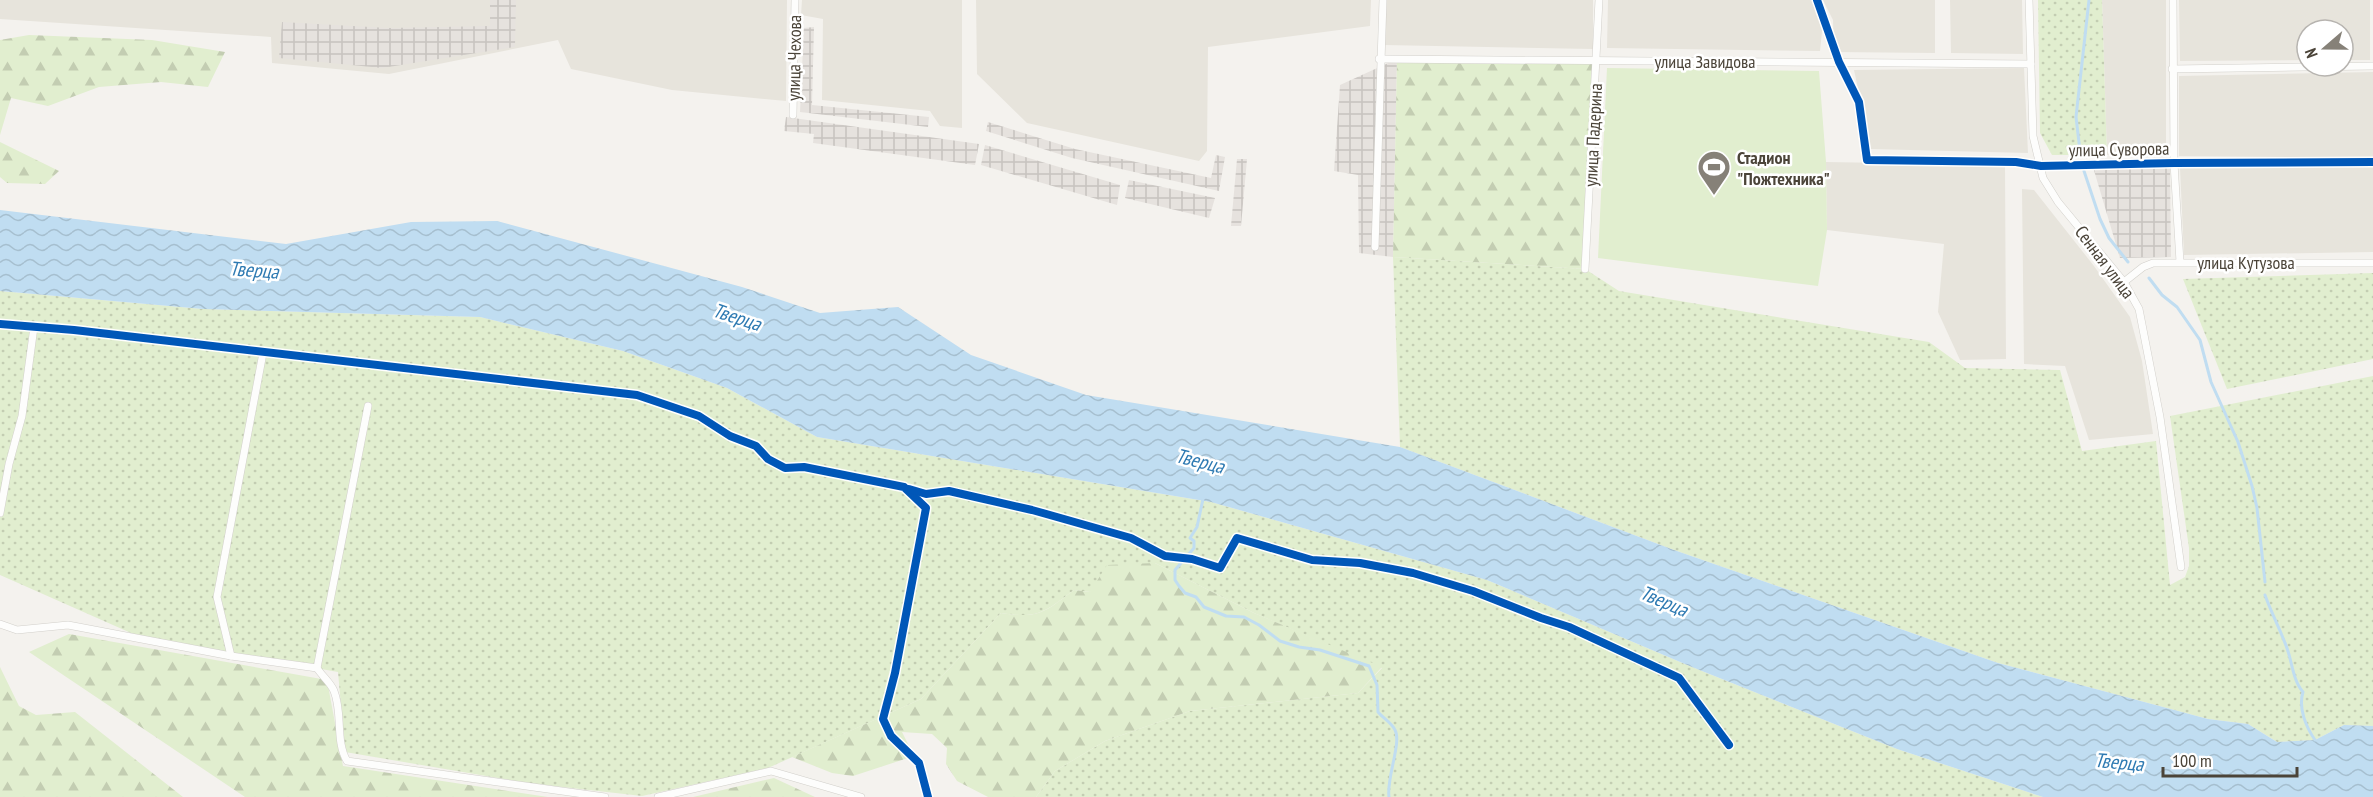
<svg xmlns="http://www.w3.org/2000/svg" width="2373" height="797" font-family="'PT Sans Narrow',sans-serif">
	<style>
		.residential { fill: #e7e4dc }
		.industrial { fill: url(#industrial-grid) }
		.green { fill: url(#green-dots) }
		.forest { fill: url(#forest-firs) }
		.pitch { fill: #e1eecf }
		.water { fill: url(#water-waves) }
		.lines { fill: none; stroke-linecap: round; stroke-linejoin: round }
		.stream { stroke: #c0ddf1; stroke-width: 3 }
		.minor-casing { stroke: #d2d0cb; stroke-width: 8 }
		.minor { stroke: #fdfdfc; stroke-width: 7 }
		.cycleway-casing { stroke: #fff; stroke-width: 11 }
		.cycleway { stroke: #0057b8; stroke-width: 8 }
		.labels { text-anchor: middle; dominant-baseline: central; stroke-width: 5; stroke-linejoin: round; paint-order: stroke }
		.street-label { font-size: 18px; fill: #4b4439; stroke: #fff }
		.poi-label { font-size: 18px; font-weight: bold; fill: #4b4439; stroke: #fff; text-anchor: start }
		.water-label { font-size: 20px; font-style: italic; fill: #2e7ab2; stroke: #fff }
	</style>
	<defs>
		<pattern id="industrial-grid" width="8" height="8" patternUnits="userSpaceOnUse" patternTransform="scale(1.5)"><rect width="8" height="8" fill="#e6e2de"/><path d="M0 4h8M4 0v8" fill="none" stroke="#c7c3bf"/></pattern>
		<pattern id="green-dots" width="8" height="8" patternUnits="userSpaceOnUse" patternTransform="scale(1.5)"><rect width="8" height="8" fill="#e1eecf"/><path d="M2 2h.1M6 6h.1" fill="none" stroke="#c3cdb2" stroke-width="1.8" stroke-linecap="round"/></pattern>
		<pattern id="forest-firs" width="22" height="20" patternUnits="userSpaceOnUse" patternTransform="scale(1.5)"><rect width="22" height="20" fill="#e1eecf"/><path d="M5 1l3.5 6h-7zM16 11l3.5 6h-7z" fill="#c3cdb2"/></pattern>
		<pattern id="water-waves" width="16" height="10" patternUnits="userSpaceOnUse" patternTransform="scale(1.5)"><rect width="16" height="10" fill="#c0ddf1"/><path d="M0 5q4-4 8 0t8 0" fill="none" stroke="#a6bfcf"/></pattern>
	</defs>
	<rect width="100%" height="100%" fill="#f4f2ee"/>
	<g class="residential">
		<polygon points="0,0 787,0 786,101 672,90 571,69 558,40 389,74 272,63 271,37 0,19"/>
		<polygon points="802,0 962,0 962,128 940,126 930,111 822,100 823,19 801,15"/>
		<polygon points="976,0 1371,0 1370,26 1208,47 1207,151 1199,161 1027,123 977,74"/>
		<polygon points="1387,0 1593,0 1593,49 1384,45"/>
		<polygon points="1608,0 1811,0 1823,22 1820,51 1607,48"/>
		<polygon points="1823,0 1935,0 1935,53 1834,52 1833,20"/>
		<polygon points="1950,0 2022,0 2023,54 1951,53"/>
		<polygon points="2102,0 2166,0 2166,157 2107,155"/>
		<polygon points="2179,0 2370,0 2370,60 2343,60 2343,30 2307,30 2307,60 2180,61"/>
		<polygon points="2024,68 2028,153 1871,149 1854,70"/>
		<polygon points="2373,72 2373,158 2179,156 2179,76"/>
		<polygon points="1826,162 2005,165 2006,359 1960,360 1938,312 1944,244 1827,230"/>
		<polygon points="2373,166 2373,252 2184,255 2180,168"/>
		<polygon points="2022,189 2034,190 2094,266 2130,317 2142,361 2153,434 2089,440 2065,366 2024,364"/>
	</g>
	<g class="industrial">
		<polygon points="490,0 516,0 515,47 382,68 279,58 282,22 388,28 490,26"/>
		<polygon points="814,27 812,105 929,117 928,127 800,112 804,28"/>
		<polygon points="1397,59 1393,257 1359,253 1358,175 1334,171 1340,85"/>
		<polygon points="786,117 979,144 975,165 813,143 814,134 784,131"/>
		<polygon points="988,122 1075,149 1211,178 1216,155 1225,157 1219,191 1072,158 986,131"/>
		<polygon points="985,145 1120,185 1117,205 981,165"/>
		<polygon points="1237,159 1247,159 1241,226 1231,226"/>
		<polygon points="2093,167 2170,167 2171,257 2120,258"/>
		<polygon points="1129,180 1215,198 1209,218 1125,198"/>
	</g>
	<g class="green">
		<polygon points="2038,0 2102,0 2107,155 2052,155 2040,133"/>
		<polygon points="1393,257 1585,269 1619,291 1929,342 1965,368 2060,370 2082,451 2156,441 2170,585 2185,577 2189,566 2189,548 2170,416 2373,376 2373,726 2344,725 2315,740 2277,742 2248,724 2208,719 1998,663 1674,550 1400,447"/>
		<polygon points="2373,273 2373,359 2227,389 2183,279"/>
		<path d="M0,291L203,309L480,317L623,351L727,388L817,437L1211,502L1487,580L1692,667L1897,749L2043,797H1036L1055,771L1105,741L1190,711L1358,693L1382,668L1254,613L1155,563L1090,592L1074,590C1045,612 1038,619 1001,613L921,699L768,768L642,796L527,783L345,752L338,672L140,637L0,575Z"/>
	</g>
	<g class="forest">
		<polygon points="29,35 152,40 225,52 208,87 161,82 99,87 48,106 11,98 0,135 0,40"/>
		<polygon points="1397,59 1597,61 1585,269 1393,257"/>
		<polygon points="0,142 59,171 45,184 7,183 0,177"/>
		<path d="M1155,563L1254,613L1382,667L1358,693L1190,711L1105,741L1055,771L1036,797H988L957,781L946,764L947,748L932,734L902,732L914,756L853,776L832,773L792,757L921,699L1001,613C1039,619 1045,612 1074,590L1090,592L1107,565Z"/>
		<polygon points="69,634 327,680 343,766 548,797 245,797 29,652"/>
		<polygon points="0,667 19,706 36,715 75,712 183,797 0,797"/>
		<polygon points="774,778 815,797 693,797"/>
	</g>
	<polygon class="pitch" points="1607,68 1819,71 1826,162 1827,230 1818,286 1598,258"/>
	<polygon class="water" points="0,210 286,244 411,222 497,221 742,287 820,313 898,307 971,355 1086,395 1400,447 1674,550 1998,663 2208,719 2248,724 2277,742 2315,740 2344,725 2373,726 2373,797 2043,797 1897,749 1692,667 1487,580 1211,502 817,437 727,388 623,351 480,317 203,309 0,291"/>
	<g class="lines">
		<g class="stream">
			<polyline points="2080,151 2076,117 2089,0"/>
			<polyline points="2084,171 2100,219 2109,238 2128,262"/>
			<polyline points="2149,278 2162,295 2177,307 2200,340 2211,382 2238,442 2252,486 2257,508 2265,582"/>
			<path d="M1203,499L1197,527L1190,538L1194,541V548L1175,570V580L1179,586L1185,593L1196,597L1204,607L1226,616L1244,617L1259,625L1280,641L1299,647L1320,650L1369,666L1377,685L1378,712C1383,718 1392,723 1395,730C1402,742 1386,779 1389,797"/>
			<path d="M2265,595C2271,612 2279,627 2285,643C2292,658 2292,680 2303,692C2298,708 2306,727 2315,740"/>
		</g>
		<defs>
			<g id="minor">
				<polyline points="1817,0 1839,62 1859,102 1867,160 2016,162 2041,166 2174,163 2373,162"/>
				<polyline points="2029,0 2033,136 2043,178 2058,202 2124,282 2139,309 2160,417 2181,567"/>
				<polyline points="2173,0 2174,163 2180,262"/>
				<polyline points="1379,59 2031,64"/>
				<polyline points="2172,69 2373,66"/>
				<polyline points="793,115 795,0"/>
				<polyline points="1375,247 1383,0"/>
				<polyline points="1585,269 1599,0"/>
				<polyline points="2124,282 2143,267 2153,263 2373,263"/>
				<polyline points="0,324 74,330 637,395 699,416 730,436 756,446 768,459 785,468 804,467 904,487 926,508 895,673 883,719 891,736 919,763 928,797"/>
				<path d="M368,406L317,668C322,676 331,683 334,691C343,713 335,741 347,761L605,797"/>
				<polyline points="908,488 926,494 949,491 1032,510 1131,538 1165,556 1192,559 1220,568 1237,538 1312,560 1360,563 1413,573 1473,591 1541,618 1569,627 1679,678 1729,745"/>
				<polyline points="0,513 9,464 22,416 34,327"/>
				<polyline points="0,624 17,630 68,625 231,656 317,668"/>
				<polyline points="231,656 217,597 263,353"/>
				<polyline points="658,797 771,771 861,797"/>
			</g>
		</defs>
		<use href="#minor" class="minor-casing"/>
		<use href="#minor" class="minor"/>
		<defs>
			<g id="cycleway">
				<polyline points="1817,0 1839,62 1859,102 1867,160 2016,162 2041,166 2174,163 2373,162"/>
				<polyline points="0,324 74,330 637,395 699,416 730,436 756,446 768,459 785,468 804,467 904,487 926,508 895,673 883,719 891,736 919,763 928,797"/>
				<polyline points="909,489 926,494 949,491 1032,510 1131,538 1165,556 1192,559 1220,568 1237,538 1312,560 1360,563 1413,573 1473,591 1541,618 1569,627 1679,678 1729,745"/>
			</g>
		</defs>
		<use href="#cycleway" class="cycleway-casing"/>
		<use href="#cycleway" class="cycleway"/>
	</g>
	<defs>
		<symbol id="stadium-pin" viewBox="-11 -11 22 30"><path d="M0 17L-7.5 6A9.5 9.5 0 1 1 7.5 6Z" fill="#868178" stroke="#fff"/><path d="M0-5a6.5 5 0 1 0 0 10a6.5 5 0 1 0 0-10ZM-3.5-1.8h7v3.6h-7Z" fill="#fff"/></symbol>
	</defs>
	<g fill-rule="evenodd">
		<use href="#stadium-pin" x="1695" y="148" width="38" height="52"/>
	</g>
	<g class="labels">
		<g class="street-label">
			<text transform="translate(794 58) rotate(-89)">улица Чехова</text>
			<text x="1705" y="61">улица Завидова</text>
			<text transform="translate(1593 135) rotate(-87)">улица Падерина</text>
			<text transform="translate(2119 149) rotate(-1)">улица Суворова</text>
			<text transform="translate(2105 262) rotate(53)">Сенная улица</text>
			<text x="2246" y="262">улица Кутузова</text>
		</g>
		<g class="poi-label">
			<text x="1737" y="157">Стадион<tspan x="1737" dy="21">"Пожтехника"</tspan></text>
		</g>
		<g class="water-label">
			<text transform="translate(254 270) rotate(4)">Тверца</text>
			<text transform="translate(737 317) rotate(18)">Тверца</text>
			<text transform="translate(1200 461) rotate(14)">Тверца</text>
			<text transform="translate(1664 601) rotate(23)">Тверца</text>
			<text transform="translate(2119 762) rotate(5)">Тверца</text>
		</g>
	</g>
	<g transform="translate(2325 48) rotate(250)"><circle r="28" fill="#ffffff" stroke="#b7b4b0" stroke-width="1.5"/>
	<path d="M0-4.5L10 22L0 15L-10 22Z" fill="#868178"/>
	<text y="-9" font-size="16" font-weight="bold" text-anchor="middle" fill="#4b4439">N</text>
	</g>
	<path d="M2163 767v9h134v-9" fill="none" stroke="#4b4439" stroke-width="3"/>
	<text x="2172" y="767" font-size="18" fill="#4b4439" stroke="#ffffff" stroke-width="4.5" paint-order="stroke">100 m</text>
</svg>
